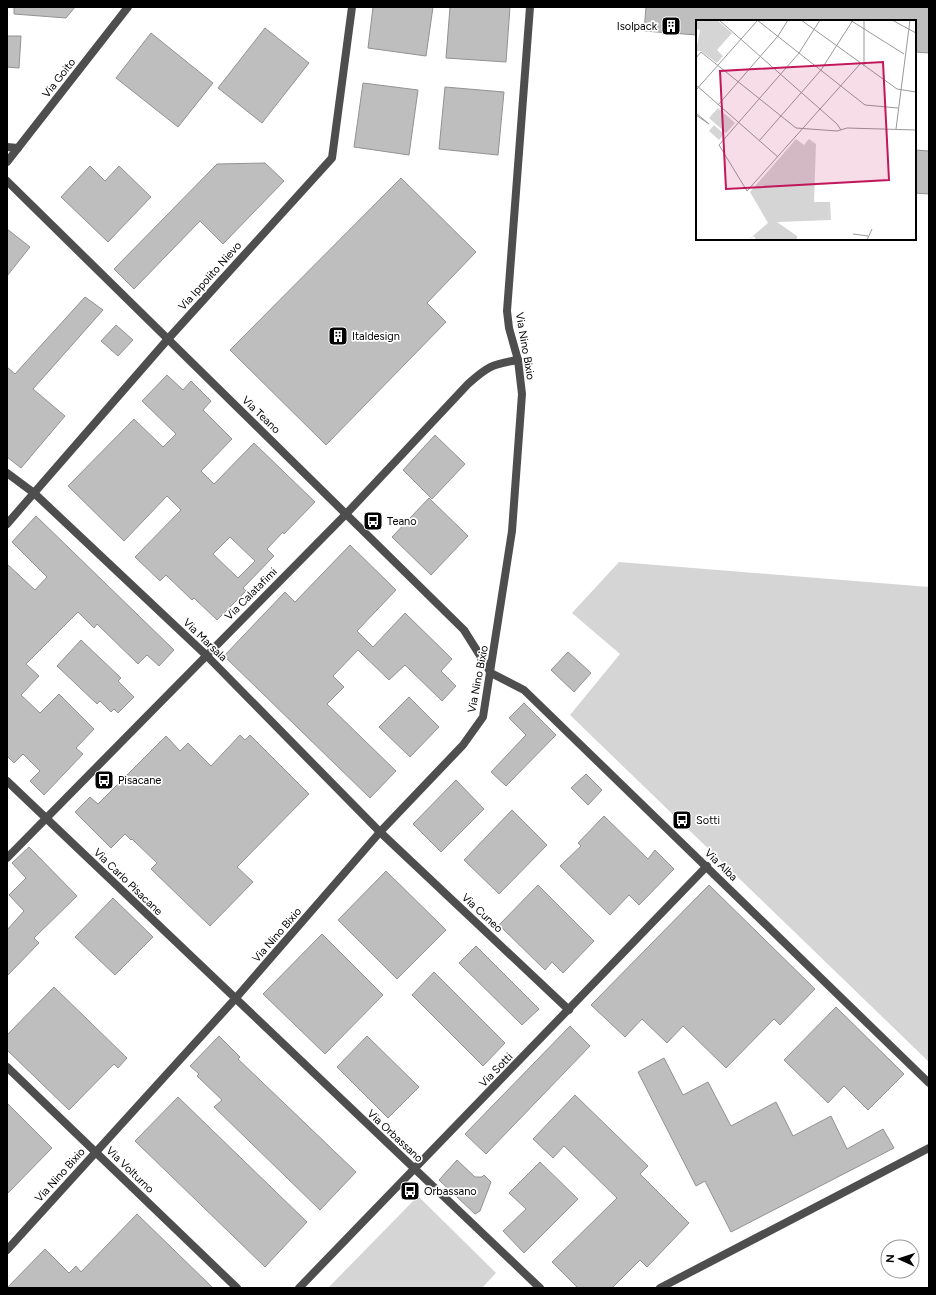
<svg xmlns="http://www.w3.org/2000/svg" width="936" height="1295" font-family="Figtree,sans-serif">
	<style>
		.green { fill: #d5d5d5 }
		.building { fill: #bebebe; stroke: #929292; fill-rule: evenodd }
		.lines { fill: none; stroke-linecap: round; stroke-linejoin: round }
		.street { stroke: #4e4e4e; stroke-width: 8 }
		.labels { text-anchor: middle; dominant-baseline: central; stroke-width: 3.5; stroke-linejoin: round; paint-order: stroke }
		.poi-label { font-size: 11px; fill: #000; stroke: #fff; text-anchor: start }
		.street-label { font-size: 11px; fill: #000; stroke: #fff }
		.inset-road { fill: none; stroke: #999; stroke-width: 1 }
		.view { fill: #c2185b; fill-opacity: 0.15; stroke: #c2185b; stroke-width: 2 }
		.inset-edge { fill: none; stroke: #000; stroke-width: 2 }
	</style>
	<rect width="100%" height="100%" fill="#fff"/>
	<g class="green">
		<polygon points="619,562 929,587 929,1062 570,715 620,654 572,613"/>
		<polygon points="418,1196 496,1273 482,1288 328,1288"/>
	</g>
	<g class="building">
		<polygon points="14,7 75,7 66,18 14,14"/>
		<polygon points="373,7 433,7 426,56 368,48"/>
		<polygon points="450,7 510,7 506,62 446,58"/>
		<polygon points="646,7 929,7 929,53 915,52 915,21 697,21 697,35 644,31"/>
		<polygon points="265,28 309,63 262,123 218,88"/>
		<polygon points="151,33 213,83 178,127 116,78"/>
		<polygon points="7,36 21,36 19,68 7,67"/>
		<polygon points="363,83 418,90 409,155 354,147"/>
		<polygon points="445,87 504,92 498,155 439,149"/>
		<polygon points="915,150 929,151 929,194 915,193"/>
		<polygon points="265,163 284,181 223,244 200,221 134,289 114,269 217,164"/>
		<polygon points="90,166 105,181 119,166 151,197 108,242 61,197"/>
		<polygon points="401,178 476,252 427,303 446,322 326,445 230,350"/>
		<polygon points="7,229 30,247 7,276"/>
		<polygon points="85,297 103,310 33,389 65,416 21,468 7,457 7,367 15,374"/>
		<polygon points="116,325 133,340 118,356 101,341"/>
		<path d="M167,375L183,390L191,381L211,401L203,410L232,439L201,471L214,484L254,443L315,502L284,534L283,532L267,549L274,556L243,588L246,591L217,620L194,598L192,600L166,575L160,581L135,557L181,510L167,496L124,541L68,486L134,419L163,447L176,434L142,401ZM230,537L255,561L238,578L213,554Z"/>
		<polygon points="435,435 465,464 432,499 403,470"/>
		<polygon points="429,498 468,536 431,575 392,537"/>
		<polygon points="36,516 174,650 159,666 147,655 138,664 97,624 94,628 78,612 26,664 39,676 21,695 40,713 59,694 94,729 76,748 83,754 44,795 30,781 40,771 23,754 14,763 7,756 7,564 35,590 47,577 12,542"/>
		<polygon points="350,545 396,590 357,631 373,647 405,613 452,659 441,671 456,686 442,701 405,665 389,680 358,650 333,676 344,687 327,704 396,771 370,798 224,656 285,592 295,602"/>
		<polygon points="81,640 121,678 118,681 134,697 118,713 114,709 111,712 100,701 97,704 57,666"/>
		<polygon points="568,652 591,673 574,692 551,670"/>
		<polygon points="409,697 439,727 410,757 379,727"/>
		<polygon points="524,703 556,735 506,786 491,772 526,735 509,718"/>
		<polygon points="240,735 245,740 250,735 309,794 237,867 253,882 210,926 151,869 157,863 132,839 131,840 125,834 111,848 75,812 90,797 98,804 166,736 180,751 188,743 211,766"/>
		<polygon points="586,774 602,790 588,805 571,788"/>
		<polygon points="456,780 484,809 441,852 413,824"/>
		<polygon points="512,810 547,845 499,894 464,860"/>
		<polygon points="604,816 648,859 655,850 674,869 639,905 629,895 610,915 560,866 581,846 578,843"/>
		<polygon points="29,847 77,896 34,938 39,943 7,976 7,930 24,911 9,895 26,878 12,863"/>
		<polygon points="386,871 446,930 397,979 338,920"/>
		<polygon points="538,885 594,941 563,973 552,962 545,970 499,925"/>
		<polygon points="709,885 815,989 780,1025 774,1019 726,1068 683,1026 667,1043 642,1019 625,1037 591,1005"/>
		<polygon points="113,898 153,937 115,975 75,937"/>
		<polygon points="322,934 383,995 325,1054 263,994"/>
		<polygon points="476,946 539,1009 522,1025 459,963"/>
		<polygon points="434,972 505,1043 483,1066 412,995"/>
		<polygon points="54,987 127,1058 118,1068 114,1064 69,1110 7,1050 7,1035"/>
		<polygon points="836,1007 904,1074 868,1110 844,1086 828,1103 784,1060"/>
		<polygon points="570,1026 590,1046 486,1154 465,1134"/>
		<polygon points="219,1036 240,1057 238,1059 356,1172 320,1210 214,1107 222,1100 197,1076 199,1074 190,1066"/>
		<polygon points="367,1036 419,1087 388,1118 337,1067"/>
		<polygon points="664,1058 683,1095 708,1082 731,1126 776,1102 793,1136 831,1116 847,1149 883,1129 894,1148 731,1232 705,1181 696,1186 638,1072"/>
		<polygon points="575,1095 648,1166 640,1174 689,1223 647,1267 640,1260 612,1288 578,1288 552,1262 617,1198 564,1146 553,1158 533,1139"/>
		<polygon points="178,1097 307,1222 265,1267 135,1141"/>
		<polygon points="7,1103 52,1148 7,1194"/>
		<polygon points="457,1160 475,1177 482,1177 484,1175 491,1182 480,1211 475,1214 439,1180"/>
		<polygon points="540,1162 578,1199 524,1253 503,1231 526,1209 509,1193"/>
		<polygon points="137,1214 213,1288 7,1288 45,1249 69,1273 76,1266 81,1272"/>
	</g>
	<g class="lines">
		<g class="street">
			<polyline points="7,147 18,148"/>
			<polyline points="7,162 128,7"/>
			<polyline points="7,181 464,630 491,673 524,690 929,1083"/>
			<polyline points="7,473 34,493 206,655 380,832 569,1010"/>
			<polyline points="7,524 168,339 332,158 352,7"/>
			<polyline points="7,781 540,1288"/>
			<path d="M7,858L347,513L468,384C487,367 492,364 518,360"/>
			<polyline points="7,1067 237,1288"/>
			<polyline points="7,1250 235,999 380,832 463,745 483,717 512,531 522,394 518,360 509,328 507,311 530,7"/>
			<polyline points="299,1288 707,866"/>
			<polyline points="660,1288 929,1148"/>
		</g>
	</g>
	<defs>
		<symbol id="building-square" viewBox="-11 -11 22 22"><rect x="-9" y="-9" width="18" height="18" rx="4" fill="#000" stroke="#fff"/><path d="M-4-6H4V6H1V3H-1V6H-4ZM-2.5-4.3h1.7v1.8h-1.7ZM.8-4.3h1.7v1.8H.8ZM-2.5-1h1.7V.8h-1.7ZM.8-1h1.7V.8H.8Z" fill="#fff"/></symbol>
		<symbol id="bus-square" viewBox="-11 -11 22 22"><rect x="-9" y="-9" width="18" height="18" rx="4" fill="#000" stroke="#fff"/><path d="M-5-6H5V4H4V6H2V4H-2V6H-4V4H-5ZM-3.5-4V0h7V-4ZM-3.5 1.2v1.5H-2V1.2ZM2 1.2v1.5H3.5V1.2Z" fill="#fff"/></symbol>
	</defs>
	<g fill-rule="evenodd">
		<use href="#building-square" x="660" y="15" width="22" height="22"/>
		<use href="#building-square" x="327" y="325" width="22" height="22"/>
		<use href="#bus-square" x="362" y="510" width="22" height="22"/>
		<use href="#bus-square" x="93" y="769" width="22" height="22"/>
		<use href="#bus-square" x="671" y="809" width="22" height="22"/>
		<use href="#bus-square" x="399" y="1180" width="22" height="22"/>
	</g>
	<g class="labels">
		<g class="poi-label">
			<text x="657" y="26" text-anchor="end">Isolpack</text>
			<text x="352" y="336">Italdesign</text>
			<text x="387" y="521">Teano</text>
			<text x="118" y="780">Pisacane</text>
			<text x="696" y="820">Sotti</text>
			<text x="424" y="1191">Orbassano</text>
		</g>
		<g class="street-label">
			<text transform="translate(59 78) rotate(-52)">Via Goito</text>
			<text transform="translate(210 276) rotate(-48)">Via Ippolito Nievo</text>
			<text transform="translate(525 346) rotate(80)">Via Nino Bixio</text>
			<text transform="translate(261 415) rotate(44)">Via Teano</text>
			<text transform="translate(251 594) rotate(-45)">Via Calatafimi</text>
			<text transform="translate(205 640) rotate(44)">Via Marsala</text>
			<text transform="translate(478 679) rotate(-79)">Via Nino Bixio</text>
			<text transform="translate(721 865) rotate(44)">Via Alba</text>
			<text transform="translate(128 882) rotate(44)">Via Carlo Pisacane</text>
			<text transform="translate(482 913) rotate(43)">Via Cuneo</text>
			<text transform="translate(277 935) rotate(-49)">Via Nino Bixio</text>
			<text transform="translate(496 1070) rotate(-46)">Via Sotti</text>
			<text transform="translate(395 1136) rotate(43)">Via Orbassano</text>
			<text transform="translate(130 1170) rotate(44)">Via Volturno</text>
			<text transform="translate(60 1175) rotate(-48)">Via Nino Bixio</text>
		</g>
	</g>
	<g transform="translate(696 20)">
		<rect width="220" height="220" fill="#fff"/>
		<path d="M0,0H21L36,13L21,30L27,36L21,43L5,31H0L4,10L0,9ZM22,88L39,103L30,113L13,98ZM18,105L28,114L23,120L13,111ZM100,119L108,125L113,119L120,124L118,182H134L135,200L81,202L101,216V220H60L58,216L52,220L72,203L54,172Z" fill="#d5d5d5"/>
		<path class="inset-road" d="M23,0L141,104L145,110M61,0L169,85L202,88M105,0L201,69L220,72M124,0L103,33L23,125L51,171L165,43M154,0L208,34M196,0L220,13M0,38L5,32L100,108L141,111L151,108L220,110M168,46V0M0,65L82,137M0,70L61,1M22,85L82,16L92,0M0,93L13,104L0,95M200,109L214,0M63,121L125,50L157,0M157,214L172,216M171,220L176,209"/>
		<path class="view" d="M187,42L193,160L30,169L24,51Z"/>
		<rect width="220" height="220" class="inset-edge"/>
	</g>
	<rect width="936" height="1295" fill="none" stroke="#000000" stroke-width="16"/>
	<g transform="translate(900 1259) rotate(273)"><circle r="19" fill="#ffffff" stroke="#999999"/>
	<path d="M0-3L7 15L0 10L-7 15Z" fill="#000000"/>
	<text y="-6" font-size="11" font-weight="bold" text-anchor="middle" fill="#000000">N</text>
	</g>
</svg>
